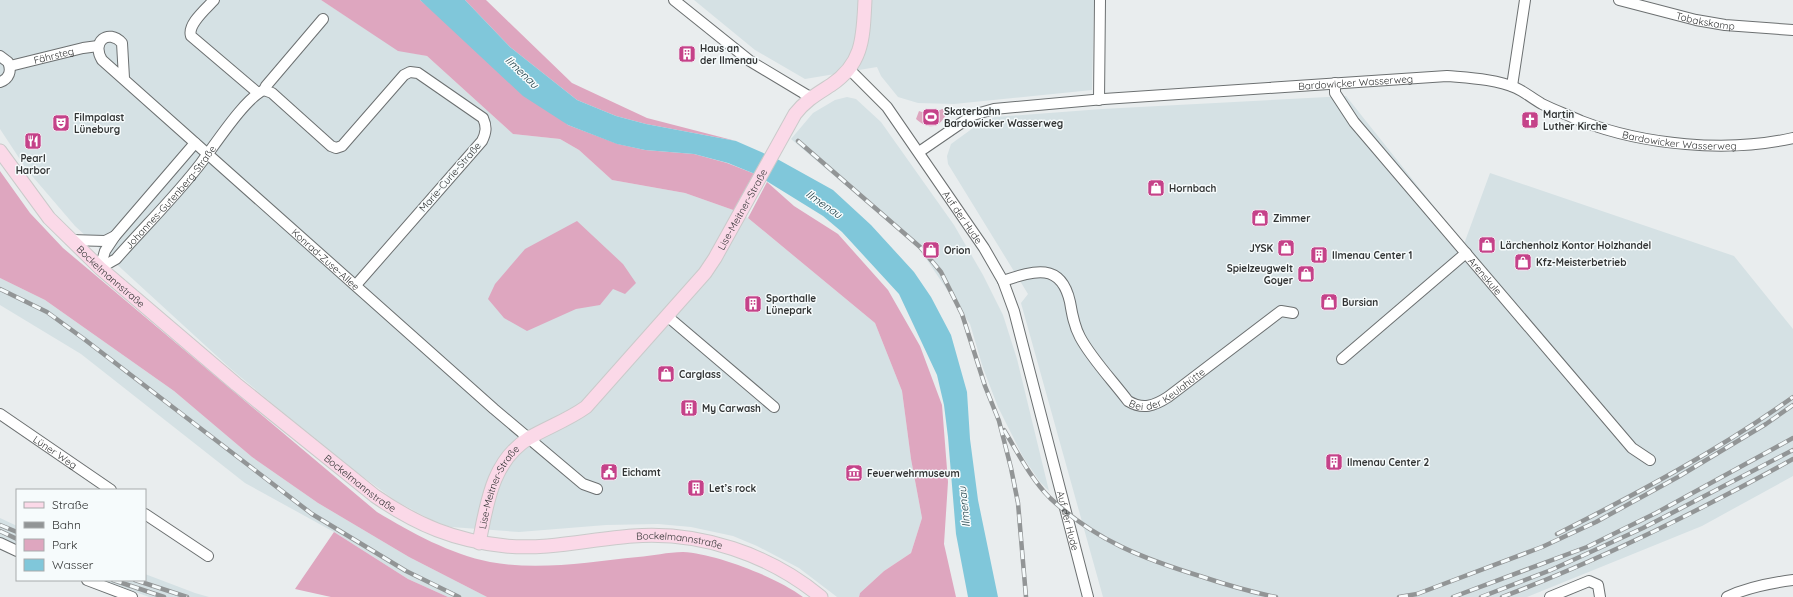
<svg xmlns="http://www.w3.org/2000/svg" width="1793" height="597" font-family="Quicksand,sans-serif">
	<style>
		.built { fill: #d5e1e4 }
		.green { fill: #dea6bf }
		.water { fill: #80c7da }
		.lines { fill: none; stroke-linecap: round; stroke-linejoin: round }
		.minor-casing { stroke: #6c7071; stroke-width: 12 }
		.major-casing { stroke: #cacaca; stroke-width: 15 }
		.minor { stroke: #fff; stroke-width: 10 }
		.major { stroke: #fbd9e8; stroke-width: 13 }
		.rail-casing { stroke: #929596; stroke-width: 4.5 }
		.rail { stroke: #f6fbfc; stroke-width: 3; stroke-dasharray: 9; stroke-linecap: butt }
		.labels { text-anchor: middle; dominant-baseline: central; stroke-width: 3; stroke-linejoin: round; paint-order: stroke }
		.street-label { font-size: 10px; fill: #323434; stroke: #f6fbfc }
		.poi-label { font-size: 10px; font-weight: bold; fill: #323434; stroke: #f6fbfc; text-anchor: start }
		.water-label { font-size: 11px; font-style: italic; fill: #13363e; stroke: #f6fbfc }
	</style>
	<rect width="100%" height="100%" fill="#e9edee"/>
	<g class="built">
		<polygon points="0,0 321,0 398,50 427,56 513,134 560,139 579,150 612,180 685,193 736,211 748,218 875,323 902,391 911,459 922,518 911,553 884,571 860,593 859,597 837,597 799,568 757,546 733,536 691,527 658,524 606,525 519,532 451,527 437,523 396,501 340,460 231,369 75,226 27,170 0,129"/>
		<polygon points="694,0 1094,0 1092,90 954,104 918,103 898,97 881,76 877,67 805,79 755,50"/>
		<polygon points="1346,96 1464,244 1490,173 1734,256 1793,329 1793,476 1702,526 1527,597 1103,597 1021,303 1028,294 948,164 947,156 951,144 980,123 995,117 1102,109"/>
		<polygon points="847,97 856,99 881,122 954,225 983,275 1003,315 1017,359 1049,491 1040,482 1023,457 998,407 983,368 970,324 919,248 791,139 813,113 835,100"/>
		<polygon points="0,278 45,300 174,391 252,457 318,503 409,557 487,597 448,597 408,579 334,532 245,483 81,354 0,305"/>
		<polygon points="0,518 17,526 17,545 0,538"/>
		<polygon points="145,574 195,593 209,597 149,597 103,580 145,580"/>
	</g>
	<g class="green">
		<polygon points="321,0 420,0 568,125 618,144 645,150 694,154 727,163 755,174 736,211 685,193 612,180 579,150 560,139 513,134 427,56 398,51"/>
		<polygon points="465,0 486,0 572,83 647,118 736,141 646,124 616,116 577,100 510,47"/>
		<path d="M942,109H948C942,127 931,132 916,119L919,111L930,115Z"/>
		<path d="M0,171L30,213L63,248L377,512C412,533 450,554 490,562C539,571 589,562 638,557C652,556 668,552 683,552C717,554 776,577 803,597H487L409,557L318,503L252,457L174,391L45,300L0,278Z"/>
		<polygon points="767,182 794,206 838,234 888,290 920,346 942,405 948,482 944,544 956,597 859,597 860,593 884,571 911,553 922,518 911,459 902,391 875,323 748,218"/>
		<polygon points="577,221 623,264 636,283 625,294 613,289 600,305 576,309 527,331 504,318 488,299 495,284 525,249"/>
		<polygon points="334,532 408,579 448,597 331,597 295,589"/>
	</g>
	<polygon class="water" points="420,0 465,0 510,47 577,100 616,116 646,124 736,141 779,160 833,190 871,225 914,272 931,297 951,335 967,392 970,439 978,500 998,597 968,597 956,534 948,437 944,405 937,375 899,294 842,232 823,216 755,174 728,163 694,154 645,150 617,144 568,125 523,96"/>
	<g class="lines">
		<defs>
			<g id="minor">
				<path d="M214,0C207,8 187,24 191,36L258,93"/>
				<polyline points="674,0 750,61 810,97"/>
				<path id="s1" d="M1619,0L1696,20L1725,25L1793,30"/>
				<path d="M0,56L8,62C12,71 9,79 0,82"/>
				<path id="s2" d="M10,66L83,48L98,46"/>
				<path id="s3" d="M850,70L887,107L984,248L1003,281L1014,311L1088,597"/>
				<path id="s4" d="M124,78L122,43C108,28 91,42 102,60L494,409L583,484L597,489"/>
				<path id="s5" d="M1335,83V93L1354,122L1632,448L1650,460"/>
				<polyline points="1512,86 1525,0"/>
				<path d="M264,90L272,93L331,146L336,148L342,146L404,75L410,72L418,73L483,118C487,127 486,133 482,141L356,285"/>
				<polyline points="1099,100 1100,0"/>
				<path id="s6" d="M919,152L973,115L994,109L1104,99L1447,76C1469,78 1496,79 1516,88C1525,92 1533,99 1542,104C1554,110 1568,115 1581,121C1644,145 1727,153 1793,138"/>
				<polyline points="70,240 105,241 115,236"/>
				<path id="s7" d="M100,268L116,259C144,227 176,196 201,163C215,145 245,98 264,90L266,86L323,19"/>
				<polyline points="100,268 105,251 115,236 195,143"/>
				<path id="s8" d="M1003,281C1033,271 1061,261 1070,302C1072,314 1074,326 1080,337C1091,358 1113,381 1128,401C1143,410 1154,406 1168,397L1281,311L1293,313"/>
				<polyline points="667,316 774,407"/>
				<polyline points="1342,359 1466,253"/>
				<path id="s9" d="M0,414L111,490"/>
				<polyline points="145,514 208,556"/>
				<polyline points="0,543 17,551"/>
				<polyline points="87,580 132,597"/>
				<polyline points="1550,597 1589,581 1598,585 1600,597"/>
				<path d="M1727,597C1748,587 1770,583 1793,580"/>
			</g>
			<g id="major">
				<path id="s10" d="M0,151L49,218L100,268L236,384L375,496C417,525 455,541 506,546C548,550 591,539 633,536C700,531 769,554 821,597"/>
				<path id="s11" d="M479,543C487,503 492,461 529,438C548,427 568,420 586,407L705,273L715,258L795,114C806,100 817,94 831,85C864,63 863,36 865,0"/>
			</g>
		</defs>
		<use href="#minor" class="minor-casing"/>
		<use href="#major" class="major-casing"/>
		<use href="#minor" class="minor"/>
		<use href="#major" class="major"/>
		<defs>
			<g id="rail">
				<polyline points="798,141 920,247 941,272 962,314 985,386 999,421 1011,468 1018,503 1026,597"/>
				<polyline points="0,289 47,312 84,339 312,514 406,571 459,597"/>
				<path d="M1004,430C1018,453 1031,479 1050,498C1096,541 1144,559 1203,577C1227,585 1251,592 1276,597"/>
				<polyline points="0,525 17,532"/>
				<polyline points="0,531 17,539"/>
				<path d="M1557,534C1638,493 1719,450 1793,397"/>
				<polyline points="113,580 164,597"/>
				<polyline points="135,580 187,597"/>
				<polyline points="1399,597 1417,594 1542,547 1596,522 1678,477 1766,424 1793,405"/>
				<polyline points="1453,597 1587,547 1656,513 1793,438"/>
				<polyline points="1481,597 1551,570 1643,528 1793,450"/>
				<path d="M1502,597C1603,559 1699,511 1793,459"/>
			</g>
		</defs>
		<use href="#rail" class="rail-casing"/>
		<use href="#rail" class="rail"/>
	</g>
	<defs>
		<symbol id="building-square" viewBox="-11 -11 22 22"><rect x="-9" y="-9" width="18" height="18" rx="4" fill="#c54289" stroke="#f6fbfc"/><path d="M-4-6H4V6H1V3H-1V6H-4ZM-2.5-4.3h1.7v1.8h-1.7ZM.8-4.3h1.7v1.8H.8ZM-2.5-1h1.7V.8h-1.7ZM.8-1h1.7V.8H.8Z" fill="#fff"/></symbol>
		<symbol id="stadium-square" viewBox="-11 -11 22 22"><rect x="-9" y="-9" width="18" height="18" rx="4" fill="#c54289" stroke="#f6fbfc"/><path d="M0-5a6.5 5 0 1 0 0 10a6.5 5 0 1 0 0-10ZM-3.5-1.8h7v3.6h-7Z" fill="#fff"/></symbol>
		<symbol id="church-square" viewBox="-11 -11 22 22"><rect x="-9" y="-9" width="18" height="18" rx="4" fill="#c54289" stroke="#f6fbfc"/><path d="M-1.2-6h2.4v3.5h3.3v2.4h-3.3V6h-2.4V-.1h-3.3v-2.4h3.3Z" fill="#fff"/></symbol>
		<symbol id="theatre-square" viewBox="-11 -11 22 22"><rect x="-9" y="-9" width="18" height="18" rx="4" fill="#c54289" stroke="#f6fbfc"/><path d="M-5-5.5Q0-4 5-5.5V0Q5 5 0 6Q-5 5-5 0ZM-3.3-2.5H-1v1.5H-3.3ZM1-2.5H3.3v1.5H1ZM-2.8 1Q0 5.5 2.8 1Z" fill="#fff"/></symbol>
		<symbol id="restaurant-square" viewBox="-11 -11 22 22"><rect x="-9" y="-9" width="18" height="18" rx="4" fill="#c54289" stroke="#f6fbfc"/><path d="M-5-6h1v4h1v-4h1v4h1v-4h1v5L-1.5 .5V6h-2V.5L-5-1ZM5-6V6H3V1.5H1.5Q1.5-4 5-6Z" fill="#fff"/></symbol>
		<symbol id="shop-square" viewBox="-11 -11 22 22"><rect x="-9" y="-9" width="18" height="18" rx="4" fill="#c54289" stroke="#f6fbfc"/><path d="M-5-2.5h2.3a2.7 3.5 0 0 1 5.4 0H5L5.5 6h-11ZM-1.5-2.5h3a1.5 2.3 0 0 0-3 0Z" fill="#fff"/></symbol>
		<symbol id="civic-square" viewBox="-11 -11 22 22"><rect x="-9" y="-9" width="18" height="18" rx="4" fill="#c54289" stroke="#f6fbfc"/><path d="M-.6-6.5H3V-4.5H.6V-3L4-1V1h2V6H-6V1h2V-1L-.6-3ZM-1.2 2.5V6h2.4V2.5Z" fill="#fff"/></symbol>
		<symbol id="museum-square" viewBox="-11 -11 22 22"><rect x="-9" y="-9" width="18" height="18" rx="4" fill="#c54289" stroke="#f6fbfc"/><path d="M0-6L6-3V-2H-6V-3ZM-5-1h2V3h-2ZM-1-1h2V3h-2ZM3-1h2V3H3ZM-6 4H6V6H-6Z" fill="#fff"/></symbol>
	</defs>
	<g fill-rule="evenodd">
		<use href="#building-square" x="677" y="44" width="20" height="20"/>
		<use href="#stadium-square" x="921" y="107" width="20" height="20"/>
		<use href="#church-square" x="1520" y="110" width="20" height="20"/>
		<use href="#theatre-square" x="51" y="113" width="20" height="20"/>
		<use href="#restaurant-square" x="23" y="131" width="20" height="20"/>
		<use href="#shop-square" x="1146" y="178" width="20" height="20"/>
		<use href="#shop-square" x="1250" y="208" width="20" height="20"/>
		<use href="#shop-square" x="1477" y="235" width="20" height="20"/>
		<use href="#shop-square" x="1276" y="238" width="20" height="20"/>
		<use href="#shop-square" x="921" y="240" width="20" height="20"/>
		<use href="#building-square" x="1309" y="245" width="20" height="20"/>
		<use href="#shop-square" x="1513" y="252" width="20" height="20"/>
		<use href="#shop-square" x="1296" y="264" width="20" height="20"/>
		<use href="#shop-square" x="1319" y="292" width="20" height="20"/>
		<use href="#building-square" x="743" y="294" width="20" height="20"/>
		<use href="#shop-square" x="656" y="364" width="20" height="20"/>
		<use href="#building-square" x="679" y="398" width="20" height="20"/>
		<use href="#building-square" x="1324" y="452" width="20" height="20"/>
		<use href="#civic-square" x="599" y="462" width="20" height="20"/>
		<use href="#museum-square" x="844" y="463" width="20" height="20"/>
		<use href="#building-square" x="686" y="478" width="20" height="20"/>
	</g>
	<g class="labels">
		<g class="street-label">
			<text stroke="none"><textPath href="#s1" startOffset="89">Tobakskamp</textPath></text>
			<text stroke="none"><textPath href="#s2" startOffset="45">Fährsteg</textPath></text>
			<text stroke="none"><textPath href="#s6" startOffset="450">Bardowicker Wasserweg</textPath></text>
			<text stroke="none"><textPath href="#s6" startOffset="786">Bardowicker Wasserweg</textPath></text>
			<text transform="translate(450 177) rotate(-49)">Marie-Curie-Straße</text>
			<text stroke="none"><textPath href="#s7" startOffset="101">Johannes-Gutenberg-Straße</textPath></text>
			<text stroke="none"><textPath href="#s11" startOffset="438">Lise-Meitner-Straße</textPath></text>
			<text stroke="none"><textPath href="#s3" startOffset="186">Auf der Hude</textPath></text>
			<text stroke="none"><textPath href="#s4" startOffset="379">Konrad-Zuse-Allee</textPath></text>
			<text stroke="none"><textPath href="#s10" startOffset="168">Bockelmannstraße</textPath></text>
			<text stroke="none"><textPath href="#s5" startOffset="247">Arenskule</textPath></text>
			<text stroke="none"><textPath href="#s8" startOffset="246">Bei der Keulahütte</textPath></text>
			<text stroke="none"><textPath href="#s9" startOffset="67">Lüner Weg</textPath></text>
			<text stroke="none"><textPath href="#s10" startOffset="492">Bockelmannstraße</textPath></text>
			<text stroke="none"><textPath href="#s11" startOffset="60">Lise-Meitner-Straße</textPath></text>
			<text stroke="none"><textPath href="#s3" startOffset="510">Auf der Hude</textPath></text>
			<text stroke="none"><textPath href="#s10" startOffset="828">Bockelmannstraße</textPath></text>
		</g>
		<g class="poi-label">
			<text x="700" y="48">Haus an<tspan x="700" dy="12">der Ilmenau</tspan></text>
			<text x="944" y="111">Skaterbahn<tspan x="944" dy="12">Bardowicker Wasserweg</tspan></text>
			<text x="1543" y="114">Martin<tspan x="1543" dy="12">Luther Kirche</tspan></text>
			<text x="74" y="117">Filmpalast<tspan x="74" dy="12">Lüneburg</tspan></text>
			<text x="33" y="158" text-anchor="middle">Pearl<tspan x="33" dy="12">Harbor</tspan></text>
			<text x="1169" y="188">Hornbach</text>
			<text x="1273" y="218">Zimmer</text>
			<text x="1500" y="245">Lärchenholz Kontor Holzhandel</text>
			<text x="1273" y="248" text-anchor="end">JYSK</text>
			<text x="944" y="250">Orion</text>
			<text x="1332" y="255">Ilmenau Center 1</text>
			<text x="1536" y="262">Kfz-Meisterbetrieb</text>
			<text x="1293" y="268" text-anchor="end">Spielzeugwelt<tspan x="1293" dy="12">Goyer</tspan></text>
			<text x="766" y="298">Sporthalle<tspan x="766" dy="12">Lünepark</tspan></text>
			<text x="1342" y="302">Bursian</text>
			<text x="679" y="374">Carglass</text>
			<text x="702" y="408">My Carwash</text>
			<text x="1347" y="462">Ilmenau Center 2</text>
			<text x="622" y="472">Eichamt</text>
			<text x="867" y="473">Feuerwehrmuseum</text>
			<text x="709" y="488">Let’s rock</text>
		</g>
		<g class="water-label">
			<text transform="translate(522 72) rotate(44)">Ilmenau</text>
			<text transform="translate(824 204) rotate(35)">Ilmenau</text>
			<text transform="translate(964 507) rotate(-96)">Ilmenau</text>
		</g>
	</g>
	<rect x="16" y="489" width="130" height="92" fill="#f6fbfc" stroke="#a8abac"/>
	<rect x="24" y="502" width="20" height="6" fill="#fbd9e8" stroke="#a8abac"/>
	<text x="52" y="509" font-size="12" fill="#323434">Straße</text>
	<rect x="24" y="522" width="20" height="6" fill="#929596" stroke="#a8abac"/>
	<text x="52" y="529" font-size="12" fill="#323434">Bahn</text>
	<rect x="24" y="539" width="20" height="12" fill="#dea6bf" stroke="#a8abac"/>
	<text x="52" y="549" font-size="12" fill="#323434">Park</text>
	<rect x="24" y="559" width="20" height="12" fill="#80c7da" stroke="#a8abac"/>
	<text x="52" y="569" font-size="12" fill="#323434">Wasser</text>
</svg>
